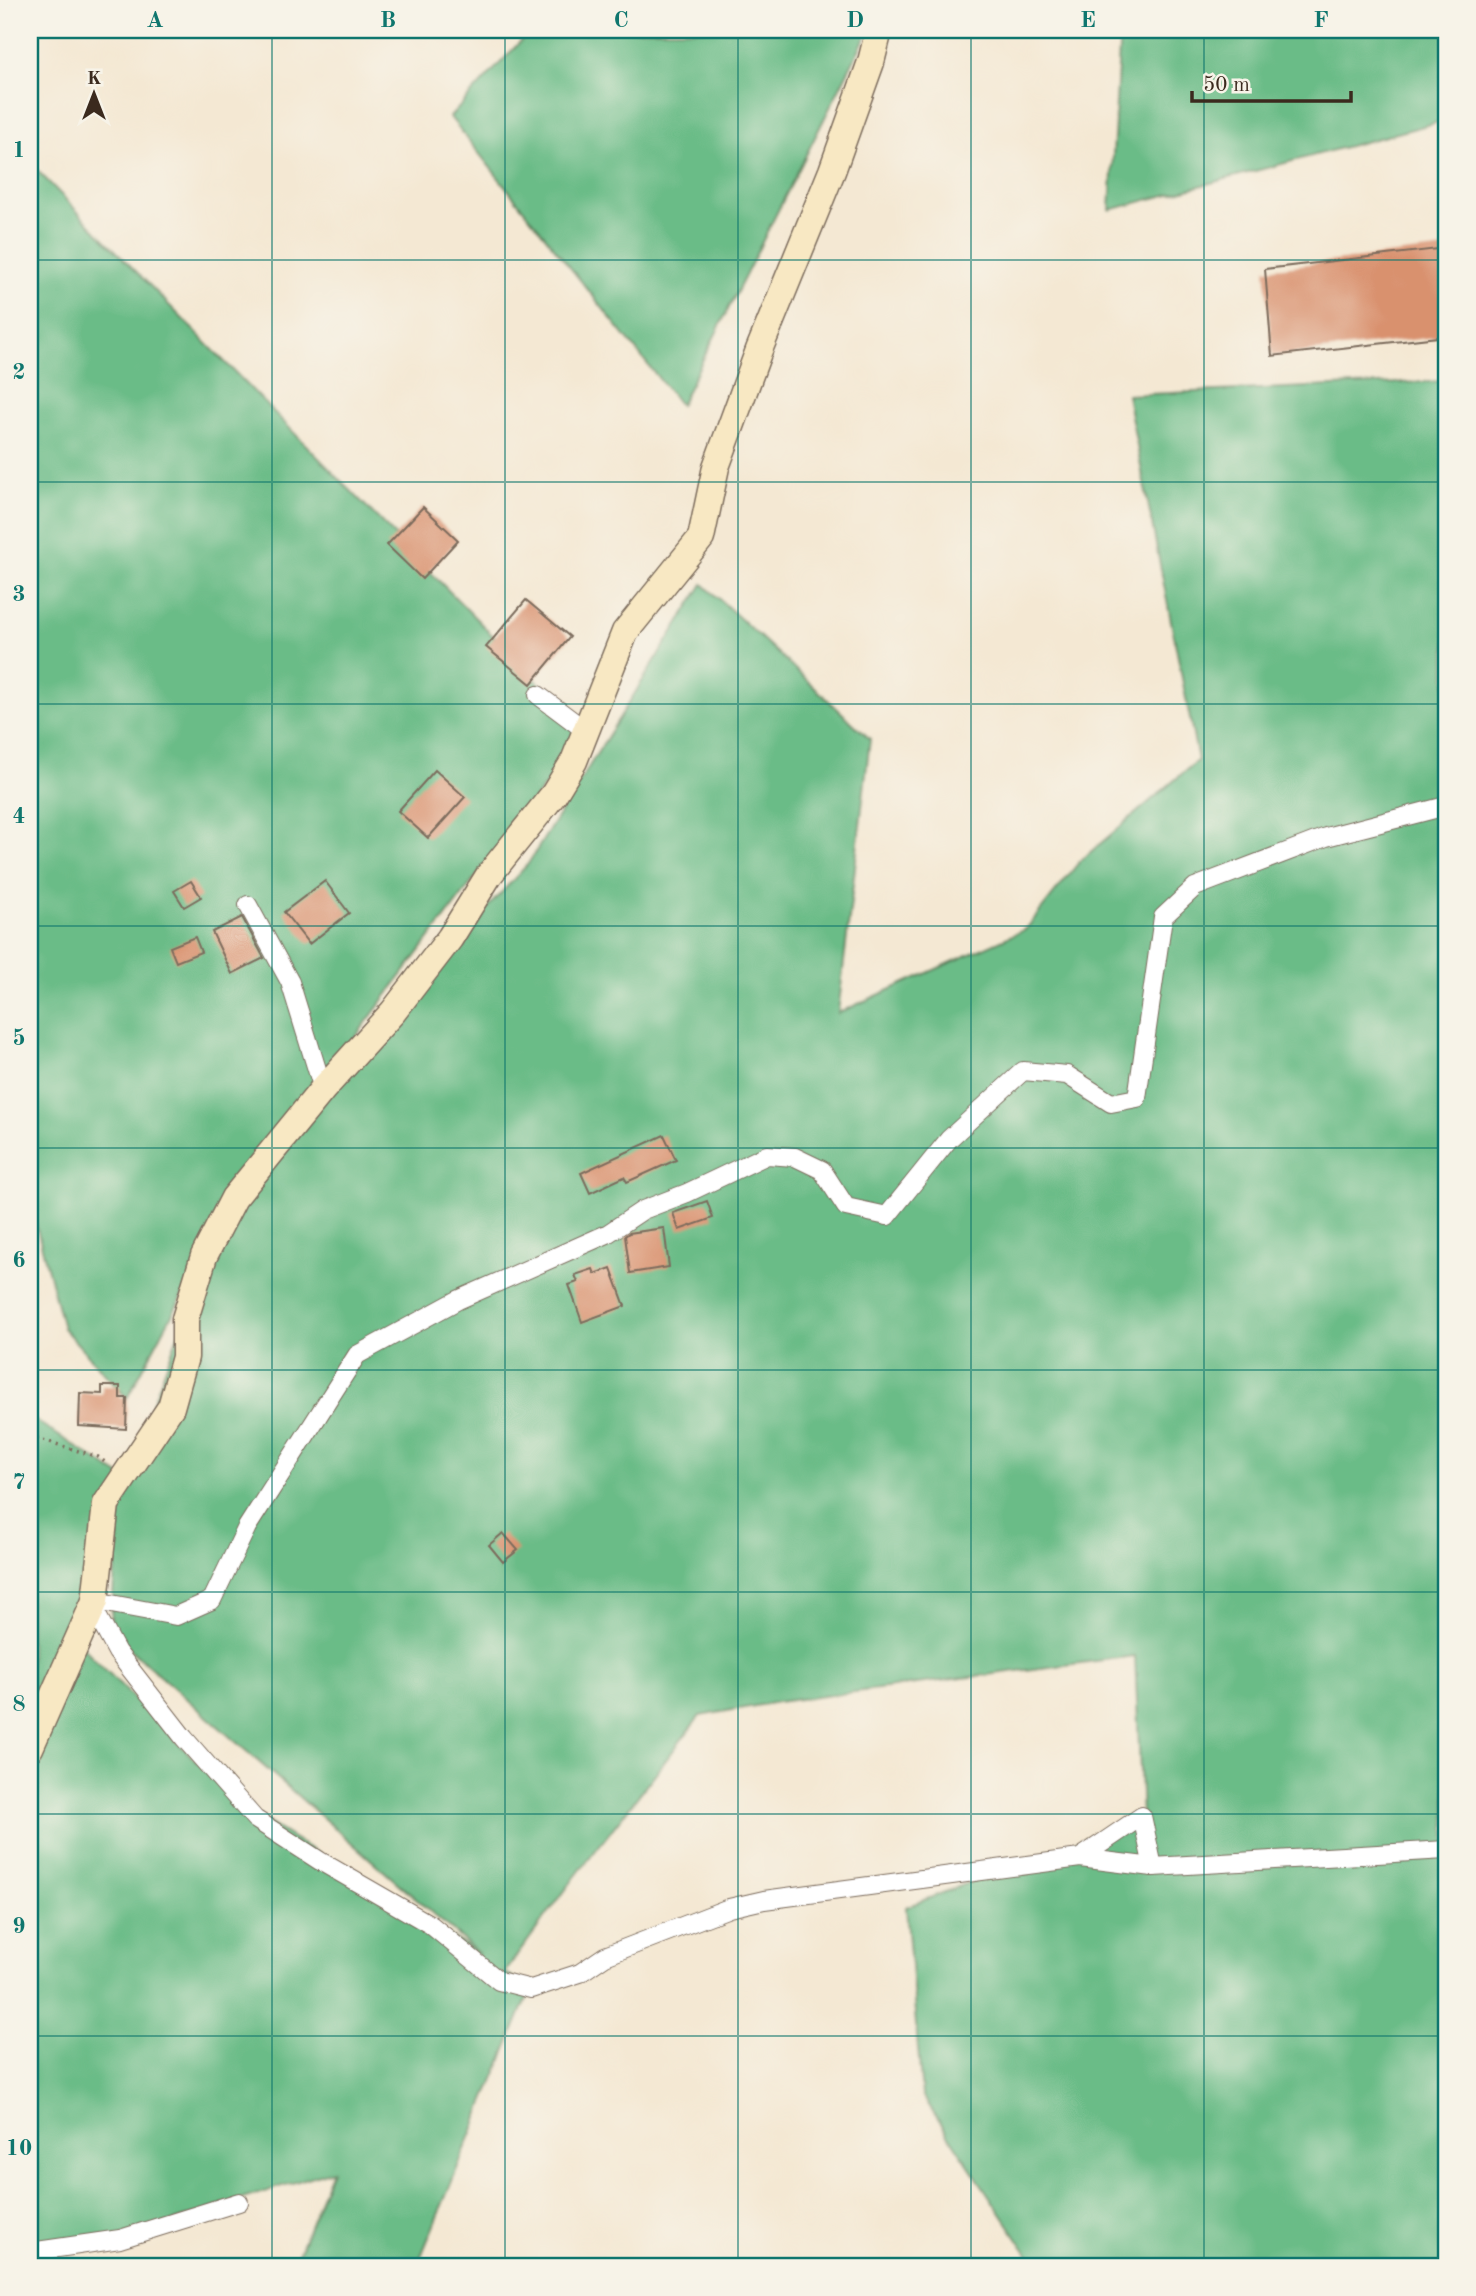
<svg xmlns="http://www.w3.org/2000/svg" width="1476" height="2296" font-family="'Old Standard TT',serif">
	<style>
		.forest { fill: #6abc87; stroke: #527352; stroke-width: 2; fill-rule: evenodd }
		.building { fill: #d9916e }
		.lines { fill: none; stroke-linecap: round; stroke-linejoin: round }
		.street-casing { stroke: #7c6c5d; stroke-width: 20 }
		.secondary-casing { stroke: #7c6c5d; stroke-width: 29 }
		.path { stroke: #7c6c5d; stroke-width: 3.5; stroke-dasharray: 2 5; stroke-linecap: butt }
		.street { stroke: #fff; stroke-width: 18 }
		.secondary { stroke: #f8e8c3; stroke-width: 26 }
		.grid { fill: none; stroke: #0f766e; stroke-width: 2; stroke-opacity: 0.55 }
		.neatline { fill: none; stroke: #0f766e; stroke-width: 2.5 }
		.grid-label { font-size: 23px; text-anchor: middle; font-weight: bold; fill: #0f766e }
	</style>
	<rect width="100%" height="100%" fill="#f7f3e8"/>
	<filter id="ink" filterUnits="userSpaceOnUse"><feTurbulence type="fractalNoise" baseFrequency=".0143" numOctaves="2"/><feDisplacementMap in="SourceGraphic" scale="14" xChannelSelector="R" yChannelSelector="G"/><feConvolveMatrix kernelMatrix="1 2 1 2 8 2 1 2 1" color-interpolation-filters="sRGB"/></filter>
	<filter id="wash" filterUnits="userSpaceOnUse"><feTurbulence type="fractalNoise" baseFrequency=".00686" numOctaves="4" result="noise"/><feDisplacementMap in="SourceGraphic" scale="28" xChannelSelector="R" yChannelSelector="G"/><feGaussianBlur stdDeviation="1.57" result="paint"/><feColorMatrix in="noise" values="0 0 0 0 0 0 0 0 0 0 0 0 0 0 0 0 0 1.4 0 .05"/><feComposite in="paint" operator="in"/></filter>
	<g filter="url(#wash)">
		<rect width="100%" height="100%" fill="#f4e8d3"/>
		<g class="forest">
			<polygon points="531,30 869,30 680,405 450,117"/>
			<polygon points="1120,30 1446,30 1446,120 1110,210"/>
			<path d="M30,163L586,731L234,1198L381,1022L528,864L703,584L870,739L838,1013L1026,929L1080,861L1198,760L1127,395L1446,381V2266H1036L922,2095L906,1907L1142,1816L1135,1656L777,1702L700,1716L575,1877L505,1972L531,1989L417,2266H293L332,2170L120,2239L30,2245V1417L124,1478L218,1230L127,1398L63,1328L30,1202ZM122,1481L110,1632L479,1954L240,1805L78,1642L31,1719Z"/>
		</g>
		<g id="blocks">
			<g class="building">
				<polygon points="1446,248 1446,336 1272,356 1265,269"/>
				<polygon points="423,507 458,540 422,579 387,545"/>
				<polygon points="526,600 570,637 531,684 486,647"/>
				<polygon points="435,770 465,797 428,838 398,811"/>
				<polygon points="191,881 201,897 184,907 174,891"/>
				<polygon points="325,881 349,913 309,944 284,912"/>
				<polygon points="242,917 264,958 232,974 212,932"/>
				<polygon points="195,937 201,952 176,962 170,947"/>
				<polygon points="664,1135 676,1160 627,1182 624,1177 590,1193 581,1173"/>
				<polygon points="707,1201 713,1218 679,1230 673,1213"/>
				<polygon points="664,1228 669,1267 630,1273 625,1236 629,1233"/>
				<polygon points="611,1268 625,1306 582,1322 569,1285 578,1282 575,1275 593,1269 595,1274"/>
				<polygon points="102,1386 120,1386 120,1398 127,1398 126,1429 79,1426 80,1393 102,1394"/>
				<polygon points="503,1533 518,1550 503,1562 489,1545"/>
			</g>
		</g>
	</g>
	<g filter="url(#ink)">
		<use href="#blocks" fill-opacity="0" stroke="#7c6c5d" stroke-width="2"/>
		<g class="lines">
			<defs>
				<g id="street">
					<polyline points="538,695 586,731"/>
					<polyline points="248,905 290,982 323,1089"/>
					<polyline points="95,1601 176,1616 212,1600 247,1527 357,1355 458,1300 607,1234 643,1210 687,1193 767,1155 795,1157 822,1170 846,1207 887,1216 949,1139 1023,1071 1067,1075 1111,1103 1137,1098 1163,917 1195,887 1326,837 1446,806"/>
					<polyline points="92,1606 117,1652 184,1738 255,1819 320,1861 431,1925 499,1981 531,1989 580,1973 605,1956 729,1908 764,1900 1080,1858 1142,1816 1153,1867 1080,1858"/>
					<polyline points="1153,1867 1446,1850"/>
					<polyline points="30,2252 120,2239 239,2202"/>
				</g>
				<polyline id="secondary" points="30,1748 95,1601 106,1504 171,1407 185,1357 185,1319 204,1256 234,1198 323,1089 393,1012 450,938 489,875 554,794 574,761 625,632 701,538 716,467 759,350 832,171 871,62 879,30"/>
			</defs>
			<use href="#street" class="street-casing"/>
			<use href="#secondary" class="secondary-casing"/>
			<polyline class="path" points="30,1436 98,1457 106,1463"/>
			<use href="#street" class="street"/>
			<use href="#secondary" class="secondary"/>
		</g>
	</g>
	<path class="grid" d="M272,30V2266M505,30V2266M738,30V2266M971,30V2266M1204,30V2266M30,260H1446M30,482H1446M30,704H1446M30,926H1446M30,1148H1446M30,1370H1446M30,1592H1446M30,1814H1446M30,2036H1446"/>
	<rect width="1476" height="2296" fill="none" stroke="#f7f3e8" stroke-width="77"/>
	<g transform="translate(94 94)" stroke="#f7f3e8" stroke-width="5" paint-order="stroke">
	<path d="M0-5L12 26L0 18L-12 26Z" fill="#3b2a1e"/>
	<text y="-10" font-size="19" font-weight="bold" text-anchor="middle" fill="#3b2a1e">K</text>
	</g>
	<path d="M1192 91v10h159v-10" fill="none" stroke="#3b2a1e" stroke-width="3.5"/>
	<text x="1203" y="91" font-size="21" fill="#3b2a1e" stroke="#f7f3e8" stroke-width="5" paint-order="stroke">50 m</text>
	<rect x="38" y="38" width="1400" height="2220" class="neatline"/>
	<g class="grid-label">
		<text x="155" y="27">A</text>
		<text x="388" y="27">B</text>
		<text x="621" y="27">C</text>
		<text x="855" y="27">D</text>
		<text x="1088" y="27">E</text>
		<text x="1321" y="27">F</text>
		<text x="19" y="157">1</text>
		<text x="19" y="379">2</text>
		<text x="19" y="601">3</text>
		<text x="19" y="823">4</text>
		<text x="19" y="1045">5</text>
		<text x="19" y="1267">6</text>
		<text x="19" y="1489">7</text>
		<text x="19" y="1711">8</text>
		<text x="19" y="1933">9</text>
		<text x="19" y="2155">10</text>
	</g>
</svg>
